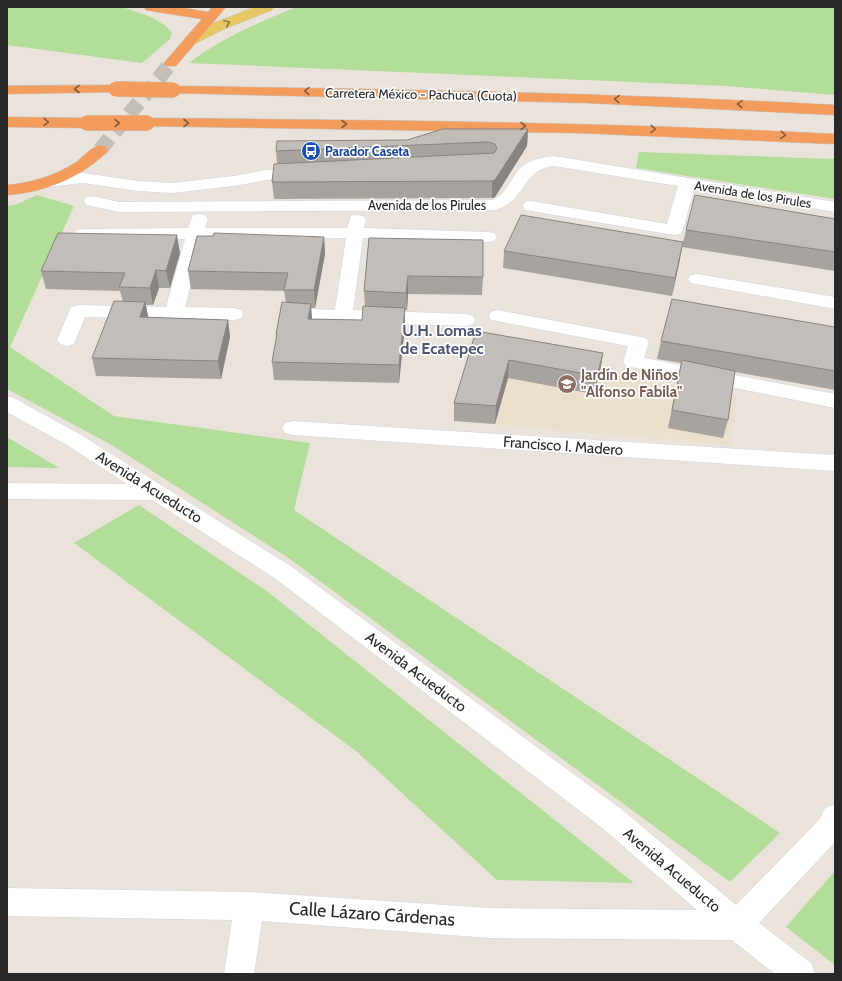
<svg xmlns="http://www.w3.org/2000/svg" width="842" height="981" font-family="Cabin,sans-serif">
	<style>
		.education { fill: #ebe0cb }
		.green { fill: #b2de9a }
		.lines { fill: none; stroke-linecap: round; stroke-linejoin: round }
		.highway-tunnel { stroke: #c3beb7; stroke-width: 15; stroke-dasharray: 15 8; stroke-linecap: butt }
		.minor-casing { stroke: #d0d4e1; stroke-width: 1 }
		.major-casing { stroke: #c3c3c3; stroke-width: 1 }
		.highway-casing { stroke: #c3c3c3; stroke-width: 1 }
		.minor { fill: #fff; fill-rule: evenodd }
		.major { fill: #e7c763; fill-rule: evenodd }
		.highway { fill: #f49c5c; fill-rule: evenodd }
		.highway-bridge-casing { stroke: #c3c3c3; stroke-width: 16; stroke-linecap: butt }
		.highway-bridge { stroke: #f49c5c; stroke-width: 15 }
		.wall { fill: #a7a39e }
		.shaded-wall { fill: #888481 }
		.building { fill: #c2bdb8; stroke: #888481 }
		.oneway { stroke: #887846 }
		.oneway2 { stroke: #845c3f }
		.labels { text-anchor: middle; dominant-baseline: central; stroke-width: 3.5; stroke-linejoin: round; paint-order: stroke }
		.far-street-label { font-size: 13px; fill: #282828; stroke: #fff }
		.far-transit-label { font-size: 13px; font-weight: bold; fill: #164399; stroke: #fff; text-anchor: start }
		.education-label { font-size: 15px; font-weight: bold; fill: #785e54; stroke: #fff; text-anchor: start }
		.street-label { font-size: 15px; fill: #282828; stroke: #fff }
		.neighbourhood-label { font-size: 16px; font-weight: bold; fill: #4c5476; stroke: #fff }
		.near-street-label { font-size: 18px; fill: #282828; stroke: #fff }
	</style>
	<rect width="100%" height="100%" fill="#eae3db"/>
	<polygon class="education" points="475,349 737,397 730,445 454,421"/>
	<g class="green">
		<polygon points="14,7 122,7 151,17 166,26 172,33 170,39 142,63 7,45 7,8"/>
		<path d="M296,7H835V95L726,86L189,63C221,38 258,23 296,7Z"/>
		<polygon points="639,152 835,159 835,199 636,168"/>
		<polygon points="37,195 74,206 10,347 114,416 310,443 294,510 780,833 730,882 287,557 110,444 7,389 7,206 15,205"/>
		<polygon points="7,437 59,468 7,467"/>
		<polygon points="139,505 268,592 634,883 497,880 356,751 74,543"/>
		<polygon points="834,872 835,872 835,965 786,927"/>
	</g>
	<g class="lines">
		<polyline class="highway-tunnel" points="100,150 171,63"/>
		<defs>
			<g id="minor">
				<path d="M554,156L835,202V212L694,189L683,230L680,234L674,235L525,210L523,206L525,202L531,201L667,224L678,186L554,166C520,170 527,202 494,210L119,212L86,205L84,201L86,197L92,196L119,202L492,200C508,194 511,175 524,165C532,159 544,157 554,156Z"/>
				<polygon points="302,168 308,170 310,173 308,176 266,180 234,186 172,193 138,191 83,183 47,187 41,185 39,182 41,179 47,177 83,173 138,181 172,183 234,176 266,170"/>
				<polygon points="199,214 205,215 208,219 205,228 347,228 351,216 357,215 363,216 366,220 364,228 488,232 494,233 497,237 494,241 488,242 363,238 353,310 466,314 473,316 475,320 473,324 466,326 291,320 284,318 282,314 284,310 291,308 335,310 346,238 202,239 185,307 234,308 241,310 243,314 241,318 234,320 85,317 74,344 67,346 60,344 57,340 71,307 78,305 166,307 185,239 83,239 77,238 74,234 77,230 83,229 188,228 193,215"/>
				<polygon points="697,274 835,297 835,309 691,283 688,279 691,275"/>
				<polygon points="498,310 646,338 649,342 644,358 835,394 835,408 626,366 623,362 628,346 491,320 489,316 491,312"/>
				<polygon points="7,396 14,398 81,435 292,567 621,809 736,905 820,819 825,808 835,804 835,842 759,923 811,963 815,974 775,974 732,940 490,938 262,921 254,974 224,974 232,920 7,916 7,888 249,892 490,908 697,910 601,827 276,579 152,500 7,499 7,483 127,484 67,445 7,412"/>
				<polygon points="292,421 835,455 835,471 292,435 285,433 282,428 285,423"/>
			</g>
			<polygon id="major" points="255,7 274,7 272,10 224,29 196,43 186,43 184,40 186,37 214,23"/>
			<g id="highway">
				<polygon points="144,7 178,7 208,12 212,7 226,7 176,66 166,66 164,63 202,19 151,11 146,10"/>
				<polygon points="116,85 121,86 123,89 121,92 7,94 7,86"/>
				<path d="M173,86C394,89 614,93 835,105V115L587,103L168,93L166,90L168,87Z"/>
				<polygon points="7,117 87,118 92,120 95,123 92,126 87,128 7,127"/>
				<path d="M147,118C376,120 606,122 835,134V144L577,133L142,126L139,123L142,120Z"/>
				<path d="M100,145L106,147L108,150L106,153C78,179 45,192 7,195V185C31,183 54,176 75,163C83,157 90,148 100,145Z"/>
			</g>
		</defs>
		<use href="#minor" class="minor-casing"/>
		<use href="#major" class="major-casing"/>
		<use href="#highway" class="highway-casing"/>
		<use href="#minor" class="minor"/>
		<use href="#major" class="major"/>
		<use href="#highway" class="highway"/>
		<defs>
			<g id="highway-bridge">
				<polyline points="116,89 173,90"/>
				<polyline points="87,123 147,123"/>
			</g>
		</defs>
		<use href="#highway-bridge" class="highway-bridge-casing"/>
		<use href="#highway-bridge" class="highway-bridge"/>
	</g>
	<g class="wall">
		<polygon points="528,129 527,146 495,197 492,198 274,199 272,182 277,164 276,151 407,140"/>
		<polygon points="835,219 835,271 682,247 686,230"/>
		<polygon points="324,237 325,254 315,308 311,308 312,319 362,320 365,306 364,291 369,238 483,277 482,295 408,294 407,310 405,310 405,325 399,383 274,380 272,362 276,339 276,334 286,302 284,291 191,289 188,271"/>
		<polygon points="504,251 680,259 672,296 503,268"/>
		<polygon points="180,253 170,288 159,288 153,305 146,305 148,317 228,320 230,337 221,379 96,376 92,358 123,302 120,291 46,289 41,271"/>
		<polygon points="835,327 835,390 735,372 728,420 723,438 668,428 681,363 657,359 661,341"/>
		<polygon points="476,331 603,353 600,371 594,394 508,378 495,424 454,421 454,403"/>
	</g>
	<g class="shaded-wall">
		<polygon points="528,129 527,146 495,197 492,198 492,181"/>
		<polygon points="177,235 180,253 170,288 166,271"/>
		<polygon points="324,237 325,254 315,308 314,290"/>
		<polygon points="683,242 680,259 672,296 675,278"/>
		<polygon points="156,270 159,288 153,305 150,288"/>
		<polygon points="408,276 408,294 407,310 406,293"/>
		<polygon points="145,302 149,320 140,317"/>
		<polygon points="311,304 312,322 308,319"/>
		<polygon points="405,308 405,325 399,383 399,365"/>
		<polygon points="228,320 230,337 221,379 218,361"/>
		<polygon points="603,353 600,371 594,394 597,376"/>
		<polygon points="509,360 508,378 495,424 496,406"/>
	</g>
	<g class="building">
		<polygon points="443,129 528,129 495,180 492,181 272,182 274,164 494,153 497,149 495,144 488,142 276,151 277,141 407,140"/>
		<polygon points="695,195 835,219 835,252 686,230"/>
		<polygon points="521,215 683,242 675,278 504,251"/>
		<polygon points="58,233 177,235 166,271 156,270 150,288 119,287 125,273 41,271"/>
		<polygon points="214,233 324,237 314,290 284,290 288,273 188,271 197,236 213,236"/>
		<polygon points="369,238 483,240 483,277 408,276 406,293 364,291"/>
		<polygon points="672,299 835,327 835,371 661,341"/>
		<polygon points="114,301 145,302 140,317 228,320 218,361 92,358"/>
		<polygon points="282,302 311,304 308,319 362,320 363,306 405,308 399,365 272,362 277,334 276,334"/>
		<polygon points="476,331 603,353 597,376 509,360 496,406 454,403"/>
		<polygon points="682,360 735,371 728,420 672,410"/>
	</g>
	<defs><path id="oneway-chevron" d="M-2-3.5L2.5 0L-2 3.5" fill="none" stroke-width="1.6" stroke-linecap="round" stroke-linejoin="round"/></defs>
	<use class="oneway" href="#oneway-chevron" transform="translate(227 23) rotate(-23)"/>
	<g class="oneway2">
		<use href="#oneway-chevron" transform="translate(77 89) rotate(180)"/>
		<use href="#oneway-chevron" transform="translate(307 91) rotate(-179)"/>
		<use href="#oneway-chevron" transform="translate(617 99) rotate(-178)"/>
		<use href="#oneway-chevron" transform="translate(740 104) rotate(-176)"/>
		<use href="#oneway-chevron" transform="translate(46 122) rotate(1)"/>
		<use href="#oneway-chevron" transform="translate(117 123)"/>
		<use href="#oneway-chevron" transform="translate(186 123)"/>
		<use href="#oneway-chevron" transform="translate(344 124)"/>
		<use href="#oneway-chevron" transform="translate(523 126) rotate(1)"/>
		<use href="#oneway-chevron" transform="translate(653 129) rotate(3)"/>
		<use href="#oneway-chevron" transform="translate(783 135) rotate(4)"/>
	</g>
	<defs>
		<symbol id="bus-disc" viewBox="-11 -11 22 22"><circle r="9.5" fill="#1a4fb4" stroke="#fff"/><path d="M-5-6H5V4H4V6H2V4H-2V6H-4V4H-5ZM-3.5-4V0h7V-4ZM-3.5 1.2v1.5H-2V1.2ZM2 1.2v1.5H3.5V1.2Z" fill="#fff"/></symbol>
		<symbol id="school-disc" viewBox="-11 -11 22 22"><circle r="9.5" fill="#8d6e63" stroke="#fff"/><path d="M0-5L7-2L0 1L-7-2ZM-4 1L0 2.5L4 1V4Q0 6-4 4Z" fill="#fff"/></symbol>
	</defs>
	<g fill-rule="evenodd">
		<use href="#bus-disc" x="300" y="140" width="22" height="22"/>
		<use href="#school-disc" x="556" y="373" width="22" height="22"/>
	</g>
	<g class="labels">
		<g class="far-street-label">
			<text transform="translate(421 94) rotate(1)">Carretera México - Pachuca (Cuota)</text>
			<text transform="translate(753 194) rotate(9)">Avenida de los Pirules</text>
			<text x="427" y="205">Avenida de los Pirules</text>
		</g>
		<g class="far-transit-label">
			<text x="325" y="151">Parador Caseta</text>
		</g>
		<g class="education-label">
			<text x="581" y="375">Jardín de Niños<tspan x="581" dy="17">"Alfonso Fabila"</tspan></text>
		</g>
		<g class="street-label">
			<text transform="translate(563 446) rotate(4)">Francisco I. Madero</text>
			<text transform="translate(149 487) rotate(32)">Avenida Acueducto</text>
			<text transform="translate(416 672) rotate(37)">Avenida Acueducto</text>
			<text transform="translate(672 870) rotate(40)">Avenida Acueducto</text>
		</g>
		<g class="neighbourhood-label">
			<text x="442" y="330">U.H. Lomas<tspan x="442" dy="18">de Ecatepec</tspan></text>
		</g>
		<g class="near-street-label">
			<text transform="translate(372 914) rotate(4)">Calle Lázaro Cárdenas</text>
		</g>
	</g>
	<rect width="842" height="981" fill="none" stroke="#282828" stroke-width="16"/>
</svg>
